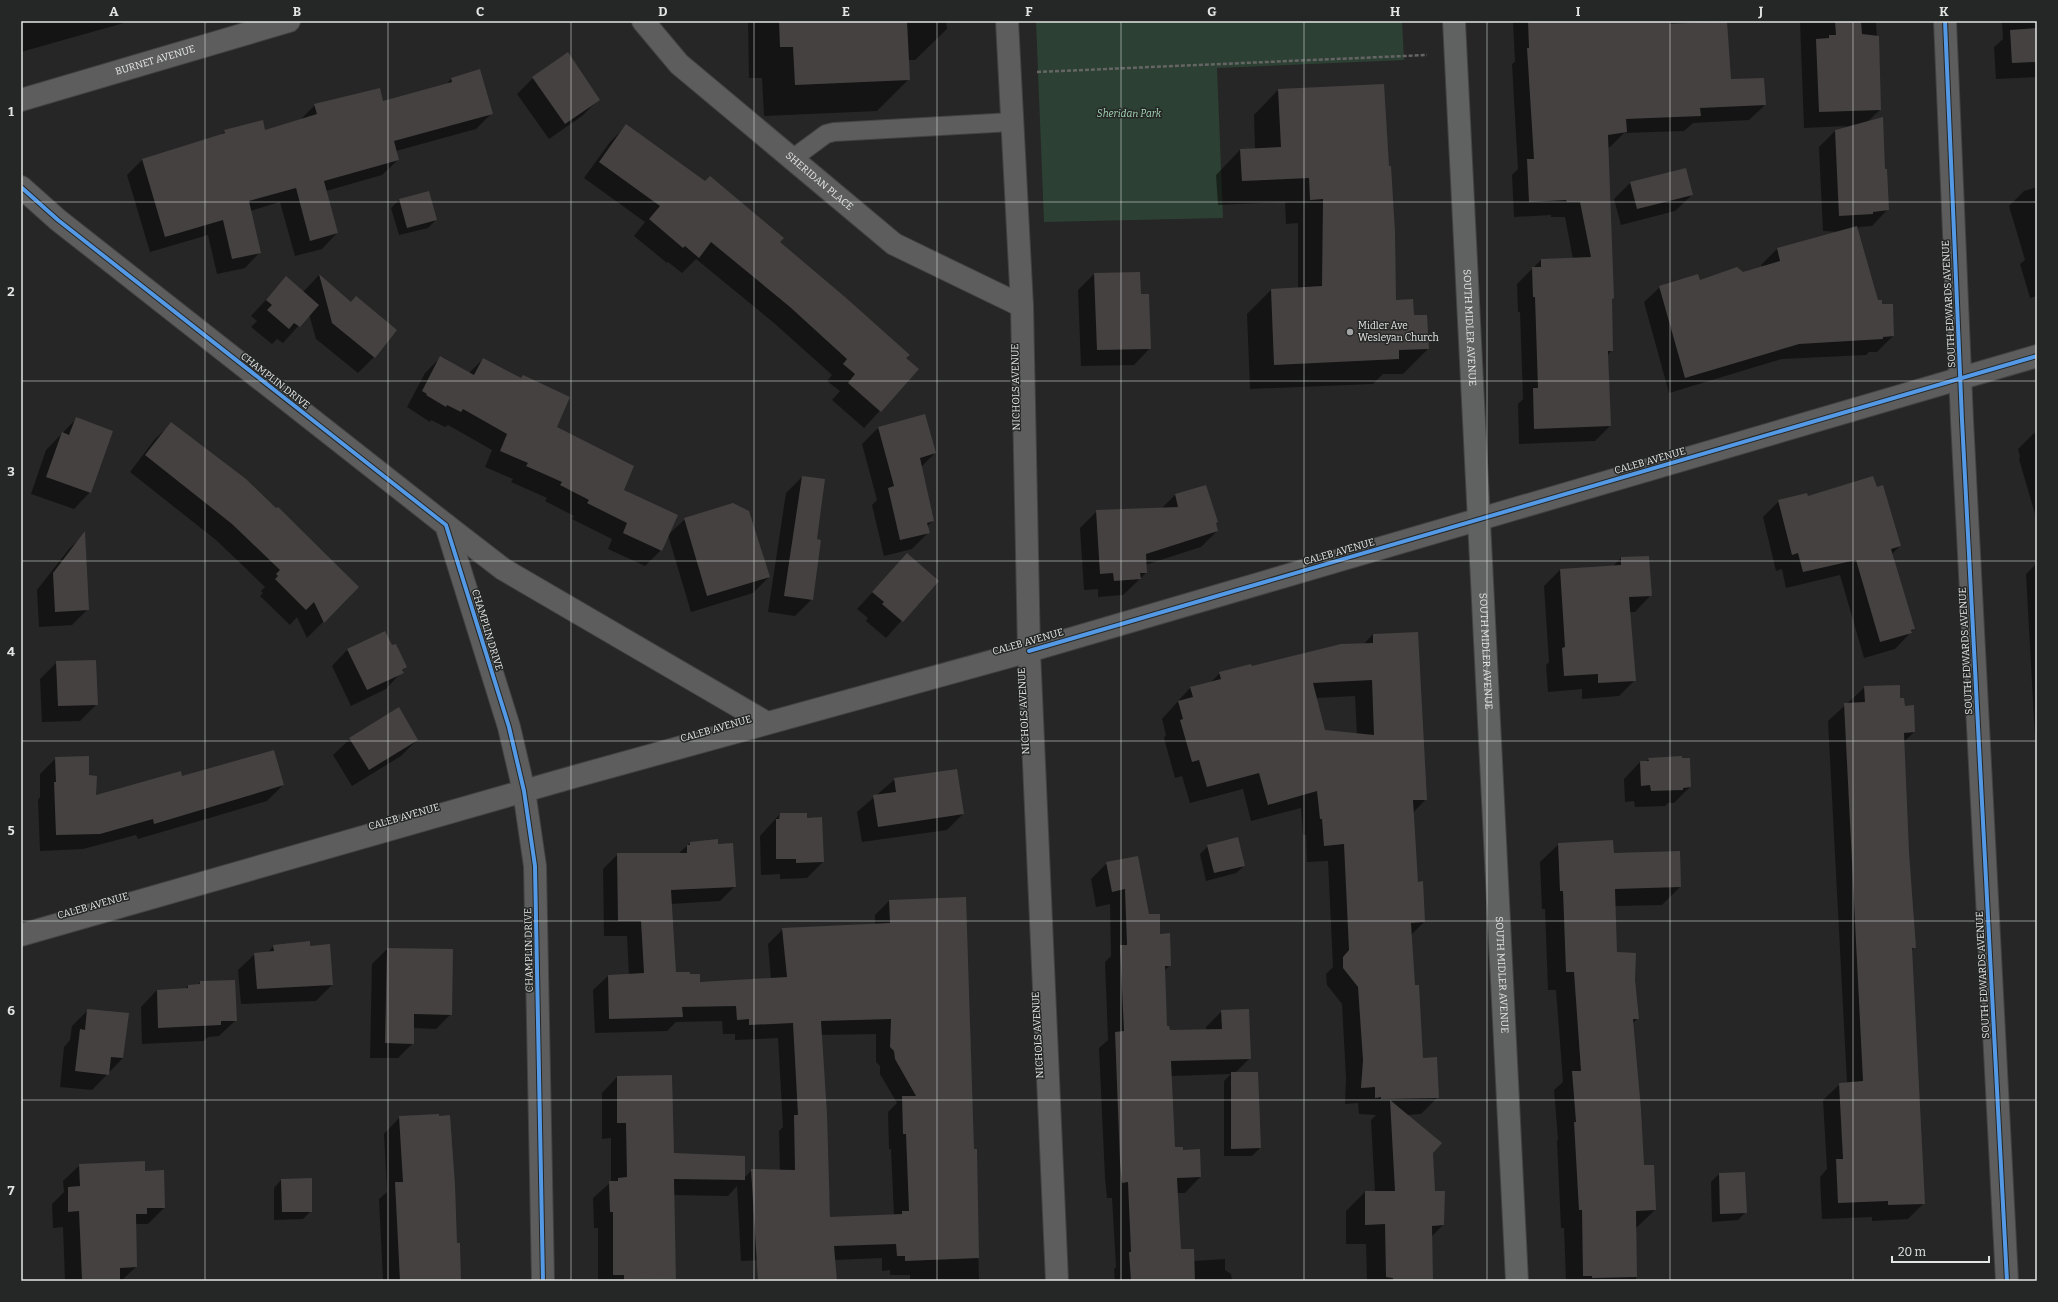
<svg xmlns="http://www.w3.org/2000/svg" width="2058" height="1302" font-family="Bitter,serif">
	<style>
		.green { fill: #2d4034 }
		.shadow { fill: #0007; fill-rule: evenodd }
		.building { fill: #464141; fill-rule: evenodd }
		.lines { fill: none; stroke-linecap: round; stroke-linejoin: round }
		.service-casing { stroke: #424242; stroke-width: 20 }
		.minor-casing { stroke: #424242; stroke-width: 24 }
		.tertiary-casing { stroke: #424242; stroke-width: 24 }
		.secondary-casing { stroke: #424242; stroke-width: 24 }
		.path { stroke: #656565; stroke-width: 2.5; stroke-dasharray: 4 2; stroke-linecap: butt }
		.service { stroke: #5c5d5c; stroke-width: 18 }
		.minor { stroke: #5c5d5c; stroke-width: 22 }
		.tertiary { stroke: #5c5d5c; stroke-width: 22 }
		.secondary { stroke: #5f6261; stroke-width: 22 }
		.cycleway-casing { stroke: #252726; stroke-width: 6 }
		.cycleway { stroke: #5399e6; stroke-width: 4 }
		.grid { fill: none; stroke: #e4e6e5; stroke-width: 1; stroke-opacity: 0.55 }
		.poi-dot { fill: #a2a3a2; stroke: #252726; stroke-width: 1.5 }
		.labels { text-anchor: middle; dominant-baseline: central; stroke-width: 3; stroke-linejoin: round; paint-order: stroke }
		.street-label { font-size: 10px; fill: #e4e6e5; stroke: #252726 }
		.park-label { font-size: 10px; font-style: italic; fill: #a5dab7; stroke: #252726 }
		.poi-label { font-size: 10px; fill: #e4e6e5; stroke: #252726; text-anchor: start }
		.neatline { fill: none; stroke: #e4e6e5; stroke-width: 1.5 }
		.grid-label { font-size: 13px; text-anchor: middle; font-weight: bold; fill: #e4e6e5 }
	</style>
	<rect width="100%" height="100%" fill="#262626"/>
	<polygon class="green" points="1036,21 1402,21 1404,60 1217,68 1223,218 1044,222"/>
	<g class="shadow">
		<polygon points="21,21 131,21 21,52"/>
		<polygon points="748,21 946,21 947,29 915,60 908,60 909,79 877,111 764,116 762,78 749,78"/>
		<polygon points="1513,21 1626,21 1730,80 1765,105 1749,120 1693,123 1684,131 1624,133 1610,147 1607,148 1612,350 1608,355 1610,426 1595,441 1519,444 1518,404 1523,399 1520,312 1518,312 1517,284 1541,260 1573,259 1565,217 1551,217 1551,215 1514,217 1512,175 1518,169 1512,64 1515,62"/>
		<polygon points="1800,21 1876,21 1880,110 1867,122 1884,170 1888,209 1872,226 1859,227 1857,230 1877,301 1893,336 1877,352 1869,352 1866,355 1782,359 1669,393 1644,302 1660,287 1743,273 1762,267 1761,265 1777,249 1840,232 1823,231 1819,147 1836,130 1847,126 1804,128"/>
		<polygon points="2002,21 2037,21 2037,77 1996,79 1994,47 2003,39"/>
		<polygon points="479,71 491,114 476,129 396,151 398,160 382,175 326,191 337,233 322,249 295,256 280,202 250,211 260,252 245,268 217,274 208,235 150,252 127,175 142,160 220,136 225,131 265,131 300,120 315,105 383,102 446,85 451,79"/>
		<polygon points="533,78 599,99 582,116 549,139 517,94"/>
		<polygon points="1278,90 1395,301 1428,349 1403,374 1383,374 1373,384 1250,389 1247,314 1271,290 1298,288 1298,223 1286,224 1285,202 1218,205 1216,175 1240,150 1255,149 1254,115"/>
		<polygon points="626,126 779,242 917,370 864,428 832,400 840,391 827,381 832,375 774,323 696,259 682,273 668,262 667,263 634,236 645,222 584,178 610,142"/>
		<polygon points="1685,169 1692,195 1675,211 1621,225 1614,199 1630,183"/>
		<polygon points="2037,187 2037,296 2030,298 2020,264 2025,260 2009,206 2024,191"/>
		<polygon points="428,192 436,220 428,228 399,235 391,208 399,200"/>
		<polygon points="1094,274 1140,295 1150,348 1134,365 1081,366 1078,290"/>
		<polygon points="319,275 351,303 374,357 358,373 316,339 309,314 283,343 277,339 272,344 251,327 257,321 251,316 286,278 303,292"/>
		<polygon points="441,357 469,373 483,359 622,491 661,550 645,566 608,549 612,539 572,519 574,516 545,501 547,498 511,482 513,479 485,467 492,450 448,425 445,427 431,420 430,422 407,407 425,373"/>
		<polygon points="76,419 90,492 74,509 31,494 46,450"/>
		<polygon points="172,423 358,587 307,638 297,617 290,625 260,596 263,593 261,591 265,587 216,540 130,472 155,439"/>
		<polygon points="878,428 935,453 921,467 933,521 927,526 928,533 912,549 884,556 872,505 877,500 862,444"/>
		<polygon points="2037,432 2037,521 2019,459 2020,457 2018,449 2033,434"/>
		<polygon points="802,477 816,540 812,599 795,616 768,612 786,493"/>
		<polygon points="1206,486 1217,531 1201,547 1145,565 1146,573 1123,595 1098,597 1098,589 1084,590 1080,528 1097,511 1162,508 1175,495"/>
		<polygon points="1807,497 1900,546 1892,554 1914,629 1895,649 1864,658 1840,575 1786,588 1782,569 1776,571 1763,517 1779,501"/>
		<polygon points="685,519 769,577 753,593 691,612 668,535"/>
		<polygon points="85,534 88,609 72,625 39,627 37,590 69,549"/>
		<polygon points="907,555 937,581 886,638 866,621 868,618 857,609"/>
		<polygon points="1621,558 1651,595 1635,612 1629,612 1635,680 1619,696 1582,699 1582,689 1548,692 1546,665 1549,662 1544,586 1560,570 1613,566"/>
		<polygon points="2037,563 2037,775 2026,574"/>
		<path d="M1373,634L1426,799L1413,813L1417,883L1424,922L1411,935L1414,986L1422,1059L1438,1097L1421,1114L1407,1115L1432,1153L1434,1192L1443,1225L1431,1237L1432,1281H1367L1366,1244H1346V1211L1365,1192H1375L1371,1120L1376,1115L1359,1114L1358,1103L1345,1104L1346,1078L1342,1004L1327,985L1326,974L1333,967L1328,861L1307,862L1306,835H1303L1301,808L1251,821L1243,789L1190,803L1182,776L1175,778L1164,738L1166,735L1162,719L1190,688L1210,683L1220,673L1364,644ZM1355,696L1357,735L1324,731L1316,698Z"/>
		<polygon points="391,646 406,667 386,689 351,706 332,666 348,649"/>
		<polygon points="57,662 97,704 80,721 42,722 40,679"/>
		<polygon points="1865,687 1899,699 1914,732 1903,743 1908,852 1914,947 1911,951 1924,1203 1908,1219 1872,1221 1872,1217 1822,1219 1820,1177 1827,1169 1823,1100 1840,1084 1847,1083 1828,721"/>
		<polygon points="350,739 417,740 401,756 352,786 333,755"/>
		<polygon points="56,758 88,776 95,796 181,777 283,785 267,801 138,839 136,835 83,849 40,851 38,800 40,797 40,774"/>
		<polygon points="1649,759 1690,787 1674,803 1668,803 1665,806 1635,807 1634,801 1625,802 1624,779 1640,762 1645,762"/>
		<polygon points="895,779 963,814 947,830 862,842 857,812"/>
		<polygon points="780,814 806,819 823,862 807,878 780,879 780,874 761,875 760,836"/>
		<path d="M717,840V845L735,886L720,901L671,904L675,973L699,983L771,979L768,944L783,929L875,924V915L889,901L973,1150H976L979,1281H910V1275H890V1270L882,1271V1258L834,1260L836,1281H785V1259L741,1261L737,1186L728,1196L673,1195L676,1281H598V1228H594L593,1198L611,1182V1138L602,1139V1093L617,1077L673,1154L744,1178L752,1170L780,1171L779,1131L783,1127L778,1038L735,1040V1034H723L722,1021L676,1022L667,1031L595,1033L593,990L608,976L629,975L627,936H604L603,869L618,854H678L690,843ZM876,1034V1062L880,1066V1074L897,1103L888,1112L889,1149H891L894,1216L830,1218L821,1035Z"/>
		<polygon points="1559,844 1613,854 1680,887 1662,905 1615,906 1616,953 1634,980 1638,1018 1632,1024 1643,1166 1655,1210 1636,1228 1636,1281 1566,1281 1564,1228 1561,1228 1557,1141 1558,1139 1554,1090 1563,1082 1556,990 1548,990 1545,909 1542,909 1540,862"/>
		<polygon points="1208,846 1244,866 1236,873 1206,881 1200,854"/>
		<polygon points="1107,863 1148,915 1159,935 1170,965 1164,971 1166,1027 1169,1031 1206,1030 1206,1027 1222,1011 1250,1058 1235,1073 1260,1148 1252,1156 1224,1156 1224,1081 1231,1074 1171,1076 1174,1148 1183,1151 1200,1177 1185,1193 1177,1193 1180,1250 1194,1261 1225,1259 1225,1270 1231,1274 1232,1281 1115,1281 1114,1269 1116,1267 1112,1198 1107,1198 1105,1178 1099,1048 1108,1040 1105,962 1111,956 1110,904 1096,907 1091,879"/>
		<polygon points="274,946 309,947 332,985 316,1001 241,1004 238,970 255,954 267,953"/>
		<polygon points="387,949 452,950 451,1014 436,1029 413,1028 413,1043 398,1058 370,1058 372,964"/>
		<polygon points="201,982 236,1020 219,1036 208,1037 204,1041 142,1044 141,1007 157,990 184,990 188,986 197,985"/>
		<polygon points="88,1010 123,1058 92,1090 60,1087 64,1047 70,1040 72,1026"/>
		<polygon points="400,1117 456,1244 460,1281 383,1281 379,1199 387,1192 384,1134"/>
		<polygon points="80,1165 144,1172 164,1208 148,1224 135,1224 136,1267 121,1281 65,1281 63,1227 53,1228 52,1204 64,1192 63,1181"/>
		<polygon points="1719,1174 1746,1212 1738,1220 1712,1222 1711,1182"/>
		<polygon points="281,1180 311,1211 303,1219 274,1220 274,1188"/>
	</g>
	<g class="building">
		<polygon points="779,21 907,21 910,80 795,85 793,47 780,47"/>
		<polygon points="1528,21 1669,21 1669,24 1727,21 1731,79 1764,78 1766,105 1700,108 1701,116 1626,119 1627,132 1608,135 1614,298 1612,299 1613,351 1608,351 1611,426 1534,429 1533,388 1538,388 1535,297 1533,297 1532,267 1541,267 1541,259 1591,257 1580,202 1567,202 1566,200 1529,202 1527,159 1534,159 1527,48 1529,48"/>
		<polygon points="1835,21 1861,21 1862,34 1879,36 1881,110 1819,112 1816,39 1829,38 1829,35 1836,35"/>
		<polygon points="2037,28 2037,62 2012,63 2010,30"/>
		<polygon points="568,52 600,100 565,124 532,77"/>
		<polygon points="480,69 493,114 394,141 399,160 324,181 338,233 310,241 296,188 249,201 261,253 232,259 223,220 165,237 142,159 225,133 224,130 263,120 265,130 317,114 314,104 380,88 383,101 452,82 451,78"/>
		<polygon points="1384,84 1389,166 1391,166 1395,232 1396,300 1413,299 1414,315 1427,315 1429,349 1399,350 1399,359 1274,365 1271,289 1322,286 1323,199 1310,200 1309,178 1242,181 1240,149 1281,147 1278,89"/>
		<polygon points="1883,117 1885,169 1887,169 1889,210 1873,212 1873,214 1839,216 1835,130"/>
		<polygon points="626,124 705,181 710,176 784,238 780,242 845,297 910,355 906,358 919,369 881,412 848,383 855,374 843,364 847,359 790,307 711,242 699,258 685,246 683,248 649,219 660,206 599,162"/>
		<polygon points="1686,168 1693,195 1637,209 1630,182"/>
		<polygon points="429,191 437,220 407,228 399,199"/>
		<polygon points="1857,226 1878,300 1882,300 1882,304 1893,304 1894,336 1883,337 1883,339 1799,344 1685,378 1659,286 1698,274 1700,280 1737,267 1743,272 1780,261 1777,248"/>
		<polygon points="1140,272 1141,294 1149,294 1151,349 1097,350 1094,273"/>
		<polygon points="319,274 351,302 356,296 397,330 375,358 332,323"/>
		<polygon points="286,276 319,305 300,327 294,323 289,329 267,310 272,305 266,300"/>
		<polygon points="440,356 474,375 483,358 521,378 523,375 570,397 557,427 634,466 624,490 678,515 662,551 623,533 627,523 587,503 589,500 560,485 562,482 526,466 528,463 500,451 507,434 463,409 461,412 447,405 446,407 426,395 427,394 422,391"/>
		<polygon points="925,414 936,453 920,458 934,521 927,523 930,533 900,540 888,488 894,486 878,427"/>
		<polygon points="76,417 113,431 91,493 46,477 62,432 69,435"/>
		<polygon points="171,422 246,479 276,508 278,507 359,587 324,623 314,602 306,610 275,579 278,576 276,574 280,570 232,524 145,455"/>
		<polygon points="802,476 825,479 817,539 821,540 813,600 784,596"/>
		<polygon points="1873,476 1877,487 1883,485 1901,546 1891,549 1915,629 1911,630 1912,633 1880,642 1856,560 1803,572 1798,553 1792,555 1778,500 1807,493 1808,496"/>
		<polygon points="1206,485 1218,522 1216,523 1218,531 1146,554 1147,573 1140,573 1141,579 1114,581 1113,573 1100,574 1096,510 1178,507 1175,494"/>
		<polygon points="733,503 749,511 770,577 707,596 684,518"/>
		<polygon points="85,531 89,610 55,612 53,573"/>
		<polygon points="907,553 939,581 903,622 882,604 884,602 872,592"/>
		<polygon points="1649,556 1652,596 1629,597 1636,681 1598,683 1598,674 1564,676 1562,648 1565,647 1560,569 1621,565 1621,557"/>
		<polygon points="385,631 392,645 396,644 407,667 402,670 404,673 367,690 347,649"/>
		<path d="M1418,632L1427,800H1413L1418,882L1423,881L1425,922L1411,923L1415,985H1419L1423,1058L1437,1057L1439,1098L1381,1099V1097L1375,1098V1087L1361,1088L1363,1060L1358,987L1343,968V957L1349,950L1344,844L1324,846L1322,819H1320L1317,791L1268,805L1259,773L1207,787L1199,760L1192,762L1180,720L1183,719L1178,701L1193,697L1190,687L1221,679L1219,672L1251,664L1252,666L1341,644L1373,643V634ZM1372,680L1374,735L1325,730L1313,683Z"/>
		<polygon points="96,660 98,705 58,706 56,661"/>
		<polygon points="1900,685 1900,698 1904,698 1905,706 1914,705 1915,732 1904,733 1909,852 1916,948 1912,948 1925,1204 1888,1205 1888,1201 1838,1203 1836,1159 1843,1159 1839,1083 1863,1081 1844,703 1865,702 1864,686"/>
		<polygon points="399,707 418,740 369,770 349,738"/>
		<polygon points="274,750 284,785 154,824 153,819 100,834 56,835 54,782 56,782 55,757 89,756 89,775 97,776 96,795 181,771 182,776"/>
		<polygon points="1682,756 1682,758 1690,758 1691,787 1683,788 1683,790 1651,791 1650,785 1641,786 1640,761 1649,761 1648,758"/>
		<polygon points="957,769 964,814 878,827 873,795 896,792 894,778"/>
		<polygon points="780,813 807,813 807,818 822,817 824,862 796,863 796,859 776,859 776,819 779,819"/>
		<polygon points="1238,837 1245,866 1214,873 1207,845"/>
		<path d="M718,839V844L733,843L736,887L671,890L676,972H690V974H700V982L787,977L782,928L890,923L889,900L966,897L974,1149H977L979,1258L905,1261V1256H897L896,1244L834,1246L837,1281H758L751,1169L795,1170L794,1115H798L793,1023L749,1025V1019L737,1020L736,1006L682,1007L683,1017L609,1019L608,975L644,973L641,921H618L617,853H687V845H690V842ZM891,1019L890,1047L894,1051L895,1059L916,1096H902L903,1134H906L909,1211H902V1214L830,1217L827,1114L821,1021Z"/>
		<polygon points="1613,840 1614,853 1680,851 1681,887 1615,889 1617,952 1636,953 1635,980 1639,1019 1633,1019 1641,1110 1644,1165 1654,1165 1656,1210 1636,1211 1637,1277 1592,1278 1592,1276 1583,1276 1582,1210 1579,1210 1574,1122 1576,1122 1572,1071 1581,1071 1574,972 1566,972 1563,891 1560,891 1558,843"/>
		<polygon points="1138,856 1149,914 1160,914 1160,934 1170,933 1171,966 1165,966 1167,1026 1169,1026 1170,1030 1222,1029 1221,1010 1249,1009 1251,1059 1171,1061 1175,1147 1183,1147 1183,1150 1200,1149 1201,1177 1177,1178 1181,1249 1194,1249 1195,1281 1131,1281 1129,1252 1131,1252 1128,1182 1122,1183 1120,1162 1115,1032 1124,1031 1120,945 1127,945 1125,889 1112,892 1106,862"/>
		<polygon points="310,941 310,946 330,944 333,985 257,989 254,953 274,951 273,945"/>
		<polygon points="387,948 453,949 452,1015 414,1014 414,1044 385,1043"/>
		<polygon points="235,980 237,1021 221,1021 221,1025 158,1028 157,990 188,988 188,985 200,984 200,981"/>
		<polygon points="87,1009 129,1013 123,1058 111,1057 109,1075 75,1071 80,1029 85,1030"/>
		<polygon points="1231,1072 1258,1072 1261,1148 1231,1149"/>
		<polygon points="672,1075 674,1153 745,1156 745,1180 674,1179 676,1279 624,1280 624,1275 613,1275 613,1212 610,1212 609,1181 618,1181 618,1178 627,1177 626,1123 617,1123 617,1076"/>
		<polygon points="1390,1100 1442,1143 1433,1153 1435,1191 1445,1191 1444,1225 1432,1226 1433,1281 1393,1281 1393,1278 1386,1277 1385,1224 1365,1225 1365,1191 1395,1191"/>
		<polygon points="439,1114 439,1116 450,1115 455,1185 457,1243 460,1243 461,1281 400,1281 395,1182 403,1182 399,1116"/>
		<polygon points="145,1161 145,1171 164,1170 165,1208 147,1208 147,1214 136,1214 137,1267 120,1268 120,1279 82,1279 79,1211 68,1212 68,1187 80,1186 79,1164"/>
		<polygon points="1745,1172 1747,1213 1720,1214 1719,1173"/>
		<polygon points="312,1178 312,1212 282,1212 281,1179"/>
	</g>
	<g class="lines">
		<defs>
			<polyline id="service" points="792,159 826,134 834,132 1012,122"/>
			<g id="minor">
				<path id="s1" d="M643,21L679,64L894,244L1022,306"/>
				<polyline points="1007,21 1022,306 1029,651 1057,1281"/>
				<polyline points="1945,21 1962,420 2007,1281"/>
				<polyline points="21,187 58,220 446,525 509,727 524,791 535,866 543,1281"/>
				<polyline points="446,525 503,569 767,723"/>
				<polyline points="21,935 573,777 1029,651 2037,356"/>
			</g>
			<g id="tertiary">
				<path id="s2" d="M21,100L289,21"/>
			</g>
			<g id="secondary">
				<path id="s3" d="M1454,21L1517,1281"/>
			</g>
		</defs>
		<use href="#service" class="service-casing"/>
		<use href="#minor" class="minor-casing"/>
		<use href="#tertiary" class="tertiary-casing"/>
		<use href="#secondary" class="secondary-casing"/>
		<polyline class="path" points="1037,72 1427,55"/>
		<use href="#service" class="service"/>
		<use href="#minor" class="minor"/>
		<use href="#tertiary" class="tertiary"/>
		<use href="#secondary" class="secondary"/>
		<defs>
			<g id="cycleway">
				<polyline points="1945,21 1962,420 2007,1281"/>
				<polyline points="21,187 58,220 446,525 509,727 524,791 535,866 543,1281"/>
				<polyline points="1029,651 2037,356"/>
			</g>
		</defs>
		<use href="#cycleway" class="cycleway-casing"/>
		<use href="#cycleway" class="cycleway"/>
	</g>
	<path class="grid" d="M205,21V1281M388,21V1281M571,21V1281M754,21V1281M937,21V1281M1121,21V1281M1304,21V1281M1487,21V1281M1670,21V1281M1853,21V1281M21,202H2037M21,381H2037M21,561H2037M21,741H2037M21,921H2037M21,1100H2037"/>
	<circle class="poi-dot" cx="1350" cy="332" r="4"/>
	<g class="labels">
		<g class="street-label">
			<text stroke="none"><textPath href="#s2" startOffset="140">BURNET AVENUE</textPath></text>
			<text stroke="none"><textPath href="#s1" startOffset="239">SHERIDAN PLACE</textPath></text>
			<text transform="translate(1949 304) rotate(-93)">SOUTH EDWARDS AVENUE</text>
			<text stroke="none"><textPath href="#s3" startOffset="307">SOUTH MIDLER AVENUE</textPath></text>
			<text transform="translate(275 381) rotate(38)">CHAMPLIN DRIVE</text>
			<text transform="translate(1016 387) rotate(-91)">NICHOLS AVENUE</text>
			<text transform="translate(1650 461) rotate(-16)">CALEB AVENUE</text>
			<text transform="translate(1339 552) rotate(-16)">CALEB AVENUE</text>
			<text transform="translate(487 630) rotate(73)">CHAMPLIN DRIVE</text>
			<text transform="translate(1028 642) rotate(-16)">CALEB AVENUE</text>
			<text stroke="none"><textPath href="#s3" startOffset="631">SOUTH MIDLER AVENUE</textPath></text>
			<text transform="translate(1966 651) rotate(-93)">SOUTH EDWARDS AVENUE</text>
			<text transform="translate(1024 711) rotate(-93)">NICHOLS AVENUE</text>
			<text transform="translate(716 729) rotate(-16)">CALEB AVENUE</text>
			<text transform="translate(404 817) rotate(-16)">CALEB AVENUE</text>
			<text transform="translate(93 906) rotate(-16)">CALEB AVENUE</text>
			<text transform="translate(529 950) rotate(-91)">CHAMPLIN DRIVE</text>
			<text stroke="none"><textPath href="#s3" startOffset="955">SOUTH MIDLER AVENUE</textPath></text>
			<text transform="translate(1983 975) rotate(-93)">SOUTH EDWARDS AVENUE</text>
			<text transform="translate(1038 1035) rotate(-93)">NICHOLS AVENUE</text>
		</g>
		<g class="park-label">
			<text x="1129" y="114">Sheridan Park</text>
		</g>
		<g class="poi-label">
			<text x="1358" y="326">Midler Ave<tspan x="1358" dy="12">Wesleyan Church</tspan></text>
		</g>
	</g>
	<rect width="2058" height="1302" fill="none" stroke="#252726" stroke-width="44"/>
	<path d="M1892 1256v6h97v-6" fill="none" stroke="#e4e6e5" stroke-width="2"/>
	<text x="1898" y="1256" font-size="12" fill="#e4e6e5" stroke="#252726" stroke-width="3" paint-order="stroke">20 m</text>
	<rect x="22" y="22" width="2014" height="1258" class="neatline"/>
	<g class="grid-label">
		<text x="114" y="16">A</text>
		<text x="297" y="16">B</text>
		<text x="480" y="16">C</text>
		<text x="663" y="16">D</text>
		<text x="846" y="16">E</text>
		<text x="1029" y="16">F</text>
		<text x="1212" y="16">G</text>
		<text x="1395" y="16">H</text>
		<text x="1578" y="16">I</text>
		<text x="1761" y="16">J</text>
		<text x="1944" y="16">K</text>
		<text x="11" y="116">1</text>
		<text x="11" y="296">2</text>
		<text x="11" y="476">3</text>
		<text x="11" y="656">4</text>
		<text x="11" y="835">5</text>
		<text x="11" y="1015">6</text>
		<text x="11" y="1195">7</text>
	</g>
</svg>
